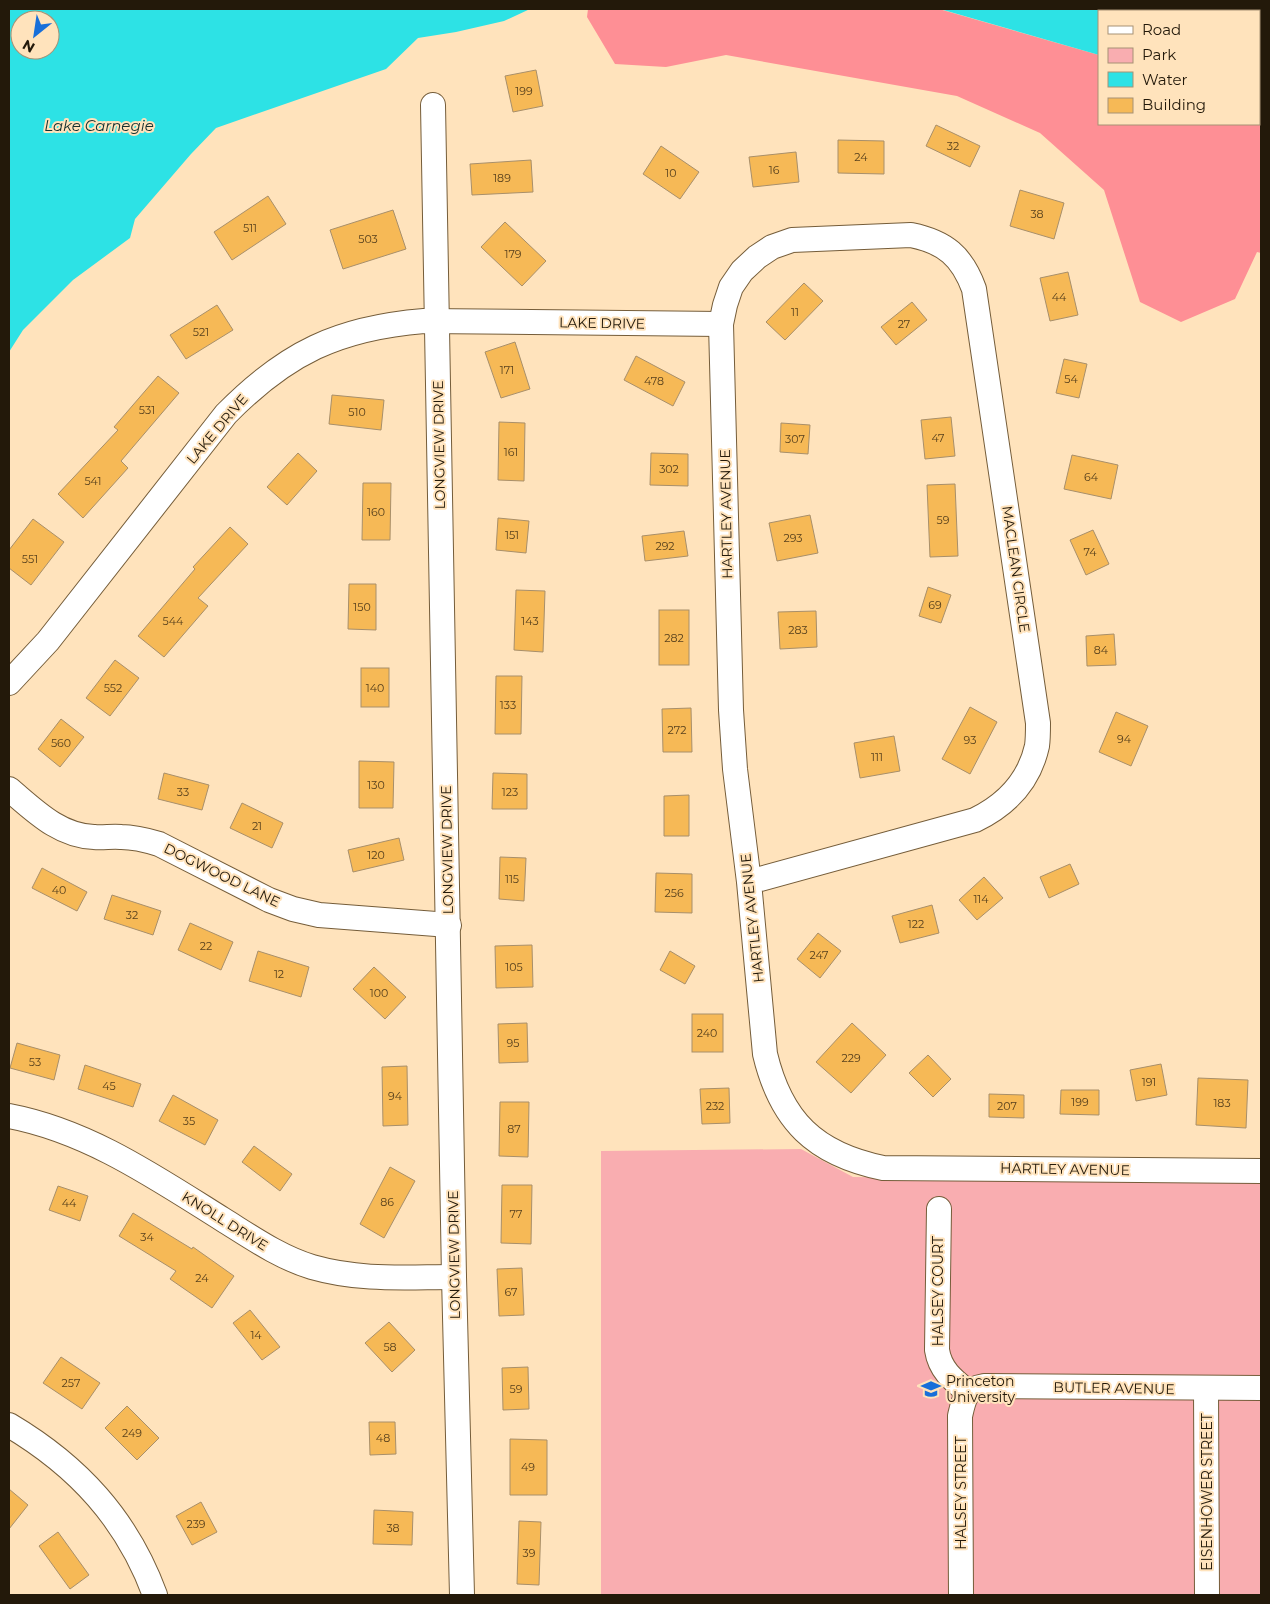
<svg xmlns="http://www.w3.org/2000/svg" width="1270" height="1604" font-family="Montserrat,sans-serif">
	<style>
		.green { fill: #f9adb0 }
		.forest { fill: #fe8f95 }
		.water { fill: #2de2e5; fill-rule: evenodd }
		.building { fill: #f6b956; stroke: #a88f6a }
		.lines { fill: none; stroke-linecap: round; stroke-linejoin: round }
		.minor-casing { stroke: #755d3a; stroke-width: 26 }
		.minor { stroke: #fff; stroke-width: 24 }
		.labels { text-anchor: middle; dominant-baseline: central; stroke-width: 4; stroke-linejoin: round; paint-order: stroke }
		.number-label { font-size: 11px; fill: #58411d }
		.street-label { font-size: 14px; fill: #23190a; stroke: #ffe3bc }
		.poi-label { font-size: 14px; fill: #23190a; stroke: #ffe3bc; text-anchor: start }
		.water-label { font-size: 15px; font-style: italic; fill: #153030; stroke: #ffe3bc }
	</style>
	<rect width="100%" height="100%" fill="#ffe3bc"/>
	<polygon class="green" points="801,1149 853,1177 1261,1182 1261,1595 601,1595 601,1151"/>
	<polygon class="forest" points="588,9 939,9 1099,55 1099,124 1259,124 1259,119 1261,120 1261,253 1257,252 1235,299 1181,322 1140,302 1104,190 1040,133 957,96 726,55 666,67 615,64 587,17"/>
	<g class="water">
		<path d="M9,9H530L504,21L456,32L418,38L386,69L216,128L191,154L135,219L130,238L73,280L23,330L9,352ZM20,20H50V50H20Z"/>
		<polygon points="940,9 1261,9 1261,120 1259,119 1259,11 1099,11 1099,55"/>
	</g>
	<g class="building">
		<polygon points="536,70 543,106 513,112 505,76"/>
		<polygon points="936,125 980,146 970,167 926,146"/>
		<polygon points="838,140 884,141 884,174 838,173"/>
		<polygon points="661,146 699,172 680,199 643,174"/>
		<polygon points="796,152 799,182 753,187 749,157"/>
		<polygon points="531,160 533,192 472,195 470,164"/>
		<polygon points="1020,190 1064,203 1054,239 1010,226"/>
		<polygon points="268,196 286,224 232,260 214,232"/>
		<polygon points="393,210 406,249 343,269 330,230"/>
		<polygon points="505,222 546,261 522,286 481,247"/>
		<polygon points="1068,272 1078,315 1050,321 1040,278"/>
		<polygon points="804,283 823,301 785,340 766,322"/>
		<polygon points="912,302 927,320 896,345 881,327"/>
		<polygon points="217,305 233,330 186,359 170,335"/>
		<polygon points="515,342 530,389 501,398 485,352"/>
		<polygon points="636,356 685,382 673,406 624,380"/>
		<polygon points="1064,359 1087,364 1079,398 1056,393"/>
		<polygon points="158,376 179,393 121,461 128,468 83,518 58,494 118,430 114,427"/>
		<polygon points="332,395 384,400 381,430 329,424"/>
		<polygon points="951,417 955,456 925,459 921,420"/>
		<polygon points="499,422 525,423 524,481 498,480"/>
		<polygon points="781,423 810,425 808,454 780,452"/>
		<polygon points="298,453 317,471 287,505 267,487"/>
		<polygon points="651,453 688,454 688,486 650,485"/>
		<polygon points="1072,455 1118,465 1111,499 1064,489"/>
		<polygon points="363,483 391,483 390,540 362,540"/>
		<polygon points="955,484 958,556 930,557 927,485"/>
		<polygon points="810,515 818,553 777,561 769,523"/>
		<polygon points="498,518 529,521 526,553 496,550"/>
		<polygon points="33,519 64,542 31,585 9,568 9,550"/>
		<polygon points="230,527 248,544 198,598 208,606 164,657 138,636 195,569 193,567"/>
		<polygon points="1093,530 1109,564 1086,575 1070,540"/>
		<polygon points="684,531 688,556 645,561 642,536"/>
		<polygon points="349,584 376,584 376,630 348,629"/>
		<polygon points="928,587 951,595 941,623 919,616"/>
		<polygon points="516,590 545,591 543,652 514,650"/>
		<rect x="659" y="610" width="30" height="55"/>
		<polygon points="816,611 817,647 780,649 778,612"/>
		<polygon points="1114,634 1116,665 1087,666 1086,636"/>
		<polygon points="115,660 139,678 110,716 86,698"/>
		<rect x="361" y="668" width="28" height="39"/>
		<polygon points="496,676 522,676 521,734 495,734"/>
		<polygon points="970,707 997,722 970,774 942,759"/>
		<polygon points="691,708 692,752 663,752 662,709"/>
		<polygon points="1116,712 1148,726 1131,766 1099,752"/>
		<polygon points="61,719 84,737 60,767 38,749"/>
		<polygon points="894,736 900,771 860,778 854,743"/>
		<polygon points="359,761 394,762 393,808 359,808"/>
		<polygon points="164,773 209,785 202,810 158,799"/>
		<polygon points="493,773 527,774 527,809 492,809"/>
		<polygon points="689,795 689,836 664,836 664,796"/>
		<polygon points="242,803 283,823 272,848 230,828"/>
		<polygon points="399,838 404,860 353,872 348,850"/>
		<polygon points="500,857 526,858 524,901 499,899"/>
		<polygon points="1070,864 1079,884 1049,898 1040,877"/>
		<polygon points="42,868 87,892 77,911 32,888"/>
		<polygon points="656,873 692,874 692,913 655,912"/>
		<polygon points="984,877 1003,898 977,920 959,900"/>
		<polygon points="112,895 161,911 153,935 104,919"/>
		<polygon points="932,905 939,933 900,943 892,916"/>
		<polygon points="190,923 233,942 221,970 178,950"/>
		<polygon points="818,933 841,951 820,978 797,959"/>
		<polygon points="532,945 533,987 496,988 495,946"/>
		<polygon points="258,951 309,967 301,997 249,981"/>
		<polygon points="670,951 695,966 685,984 660,970"/>
		<polygon points="374,967 406,997 385,1019 353,989"/>
		<rect x="692" y="1014" width="31" height="38"/>
		<polygon points="527,1023 528,1062 499,1063 498,1024"/>
		<polygon points="852,1023 886,1055 851,1093 816,1062"/>
		<polygon points="17,1043 60,1055 54,1080 10,1068"/>
		<polygon points="928,1055 951,1079 933,1097 909,1073"/>
		<polygon points="1161,1064 1167,1095 1136,1101 1130,1070"/>
		<polygon points="85,1065 141,1084 133,1107 78,1089"/>
		<polygon points="407,1066 408,1125 383,1126 382,1067"/>
		<polygon points="1198,1078 1248,1080 1246,1128 1196,1125"/>
		<polygon points="729,1088 730,1123 702,1124 700,1089"/>
		<polygon points="1061,1090 1099,1090 1099,1115 1060,1114"/>
		<polygon points="989,1094 1024,1095 1024,1118 989,1117"/>
		<polygon points="173,1095 218,1120 205,1145 159,1121"/>
		<polygon points="500,1102 529,1102 528,1157 499,1156"/>
		<polygon points="254,1146 292,1174 280,1191 242,1162"/>
		<polygon points="390,1167 415,1181 384,1238 360,1224"/>
		<polygon points="502,1185 532,1185 531,1244 501,1243"/>
		<polygon points="58,1186 88,1196 80,1221 49,1210"/>
		<polygon points="133,1213 192,1249 193,1247 234,1276 212,1308 170,1279 176,1271 119,1236"/>
		<polygon points="522,1268 524,1315 499,1316 497,1269"/>
		<polygon points="250,1310 280,1347 262,1360 233,1323"/>
		<polygon points="389,1322 415,1350 392,1372 365,1343"/>
		<polygon points="61,1357 100,1383 82,1409 43,1383"/>
		<polygon points="528,1367 529,1409 503,1410 502,1368"/>
		<polygon points="127,1406 159,1438 137,1460 105,1428"/>
		<polygon points="369,1422 395,1422 396,1454 370,1455"/>
		<polygon points="510,1439 547,1440 547,1495 510,1495"/>
		<polygon points="9,1489 28,1505 9,1529"/>
		<polygon points="201,1502 217,1532 192,1545 176,1516"/>
		<polygon points="374,1510 413,1512 412,1545 373,1544"/>
		<polygon points="519,1521 541,1522 539,1585 517,1584"/>
		<polygon points="58,1532 89,1575 70,1589 39,1546"/>
	</g>
	<g class="lines">
		<defs>
			<g id="minor">
				<polyline points="433,105 454,1277 462,1595"/>
				<path d="M9,683L48,641L226,414C286,353 338,328 424,321L721,324"/>
				<path d="M9,789C34,810 59,836 94,837C103,838 112,836 121,837C135,837 146,840 159,844L269,900L293,909L319,915L449,925"/>
				<path d="M749,882L975,820C1006,805 1029,782 1037,746C1038,739 1038,731 1038,723L974,289C962,256 945,242 911,235L792,240L772,247L757,257L742,271L731,287L725,305L721,324L731,710L735,769L749,882L765,1054C781,1121 815,1154 883,1168L1261,1171"/>
				<path d="M9,1116C88,1131 155,1177 222,1219C251,1237 279,1257 312,1267C361,1281 405,1277 454,1277"/>
				<path d="M939,1209L937,1350C940,1370 953,1380 968,1392"/>
				<polyline points="1206,1389 1207,1595"/>
				<path d="M9,1425C78,1466 127,1519 155,1595"/>
				<path d="M961,1595L960,1416C964,1399 965,1389 984,1386L1261,1388"/>
			</g>
		</defs>
		<use href="#minor" class="minor-casing"/>
		<use href="#minor" class="minor"/>
	</g>
	<defs>
		<symbol id="university-bare" viewBox="-9 -9 18 18"><path d="M0-5L7-2L0 1L-7-2ZM-4 1L0 2.5L4 1V4Q0 6-4 4Z" fill="#186fd9" stroke="#ffe3bc" stroke-width="2.5" paint-order="stroke"/></symbol>
	</defs>
	<g fill-rule="evenodd">
		<use href="#university-bare" x="917" y="1375" width="28" height="28"/>
	</g>
	<g class="labels">
		<g class="number-label">
			<text x="524" y="91">199</text>
			<text x="953" y="146">32</text>
			<text x="861" y="157">24</text>
			<text x="774" y="170">16</text>
			<text x="671" y="173">10</text>
			<text x="502" y="178">189</text>
			<text x="1037" y="214">38</text>
			<text x="250" y="228">511</text>
			<text x="368" y="239">503</text>
			<text x="513" y="254">179</text>
			<text x="1059" y="297">44</text>
			<text x="795" y="312">11</text>
			<text x="904" y="324">27</text>
			<text x="201" y="332">521</text>
			<text x="507" y="370">171</text>
			<text x="1071" y="379">54</text>
			<text x="654" y="381">478</text>
			<text x="147" y="410">531</text>
			<text x="357" y="412">510</text>
			<text x="938" y="438">47</text>
			<text x="795" y="439">307</text>
			<text x="511" y="452">161</text>
			<text x="669" y="469">302</text>
			<text x="1091" y="477">64</text>
			<text x="93" y="481">541</text>
			<text x="376" y="512">160</text>
			<text x="943" y="520">59</text>
			<text x="512" y="535">151</text>
			<text x="793" y="538">293</text>
			<text x="665" y="546">292</text>
			<text x="1090" y="552">74</text>
			<text x="30" y="559">551</text>
			<text x="935" y="605">69</text>
			<text x="362" y="607">150</text>
			<text x="173" y="621">544</text>
			<text x="530" y="621">143</text>
			<text x="798" y="630">283</text>
			<text x="674" y="638">282</text>
			<text x="1101" y="650">84</text>
			<text x="113" y="688">552</text>
			<text x="375" y="688">140</text>
			<text x="508" y="705">133</text>
			<text x="677" y="730">272</text>
			<text x="1124" y="739">94</text>
			<text x="970" y="740">93</text>
			<text x="61" y="743">560</text>
			<text x="877" y="757">111</text>
			<text x="376" y="785">130</text>
			<text x="183" y="792">33</text>
			<text x="510" y="792">123</text>
			<text x="257" y="826">21</text>
			<text x="376" y="855">120</text>
			<text x="512" y="879">115</text>
			<text x="59" y="890">40</text>
			<text x="674" y="893">256</text>
			<text x="981" y="899">114</text>
			<text x="132" y="915">32</text>
			<text x="916" y="924">122</text>
			<text x="206" y="946">22</text>
			<text x="819" y="955">247</text>
			<text x="514" y="967">105</text>
			<text x="279" y="974">12</text>
			<text x="379" y="993">100</text>
			<text x="707" y="1033">240</text>
			<text x="513" y="1043">95</text>
			<text x="851" y="1058">229</text>
			<text x="35" y="1062">53</text>
			<text x="1149" y="1082">191</text>
			<text x="109" y="1086">45</text>
			<text x="395" y="1096">94</text>
			<text x="1080" y="1102">199</text>
			<text x="1222" y="1103">183</text>
			<text x="715" y="1106">232</text>
			<text x="1007" y="1106">207</text>
			<text x="189" y="1121">35</text>
			<text x="514" y="1129">87</text>
			<text x="387" y="1202">86</text>
			<text x="69" y="1203">44</text>
			<text x="516" y="1214">77</text>
			<text x="147" y="1237">34</text>
			<text x="202" y="1278">24</text>
			<text x="511" y="1292">67</text>
			<text x="256" y="1335">14</text>
			<text x="390" y="1347">58</text>
			<text x="71" y="1383">257</text>
			<text x="516" y="1389">59</text>
			<text x="132" y="1433">249</text>
			<text x="383" y="1438">48</text>
			<text x="528" y="1467">49</text>
			<text x="196" y="1524">239</text>
			<text x="393" y="1528">38</text>
			<text x="529" y="1553">39</text>
		</g>
		<g class="street-label">
			<text transform="translate(602 323) rotate(1)">LAKE DRIVE</text>
			<text transform="translate(217 429) rotate(-50)">LAKE DRIVE</text>
			<text transform="translate(439 445) rotate(-91)">LONGVIEW DRIVE</text>
			<text transform="translate(726 514) rotate(-91)">HARTLEY AVENUE</text>
			<text transform="translate(1016 569) rotate(82)">MACLEAN CIRCLE</text>
			<text transform="translate(447 850) rotate(-91)">LONGVIEW DRIVE</text>
			<text transform="translate(222 875) rotate(26)">DOGWOOD LANE</text>
			<text transform="translate(752 918) rotate(-96)">HARTLEY AVENUE</text>
			<text transform="translate(1065 1169) rotate(1)">HARTLEY AVENUE</text>
			<text transform="translate(225 1221) rotate(32)">KNOLL DRIVE</text>
			<text transform="translate(454 1255) rotate(-91)">LONGVIEW DRIVE</text>
			<text transform="translate(938 1291) rotate(-90)">HALSEY COURT</text>
			<text transform="translate(1114 1388) rotate(1)">BUTLER AVENUE</text>
			<text transform="translate(1207 1492) rotate(-90)">EISENHOWER STREET</text>
			<text transform="translate(961 1493) rotate(-90)">HALSEY STREET</text>
		</g>
		<g class="poi-label">
			<text x="946" y="1381">Princeton<tspan x="946" dy="16">University</tspan></text>
		</g>
		<g class="water-label">
			<text x="99" y="125">Lake Carnegie</text>
		</g>
	</g>
	<rect width="1270" height="1604" fill="none" stroke="#23190a" stroke-width="20"/>
	<rect x="1098" y="10" width="162" height="115" fill="#ffe3bc" stroke="#a79275"/>
	<rect x="1108" y="26" width="25" height="8" fill="#ffffff" stroke="#a79275"/>
	<text x="1142" y="35" font-size="15" fill="#23190a">Road</text>
	<rect x="1108" y="48" width="25" height="15" fill="#f9adb0" stroke="#a79275"/>
	<text x="1142" y="60" font-size="15" fill="#23190a">Park</text>
	<rect x="1108" y="72" width="25" height="15" fill="#2de2e5" stroke="#a79275"/>
	<text x="1142" y="85" font-size="15" fill="#23190a">Water</text>
	<rect x="1108" y="98" width="25" height="15" fill="#f6b956" stroke="#a79275"/>
	<text x="1142" y="110" font-size="15" fill="#23190a">Building</text>
	<g transform="translate(35 35) rotate(210)"><circle r="24" fill="#ffe3bc" stroke="#a79275"/>
	<path d="M0-4L9 19L0 12L-9 19Z" fill="#186fd9"/>
	<text y="-8" font-size="14" font-weight="bold" text-anchor="middle" fill="#23190a">N</text>
	</g>
</svg>
